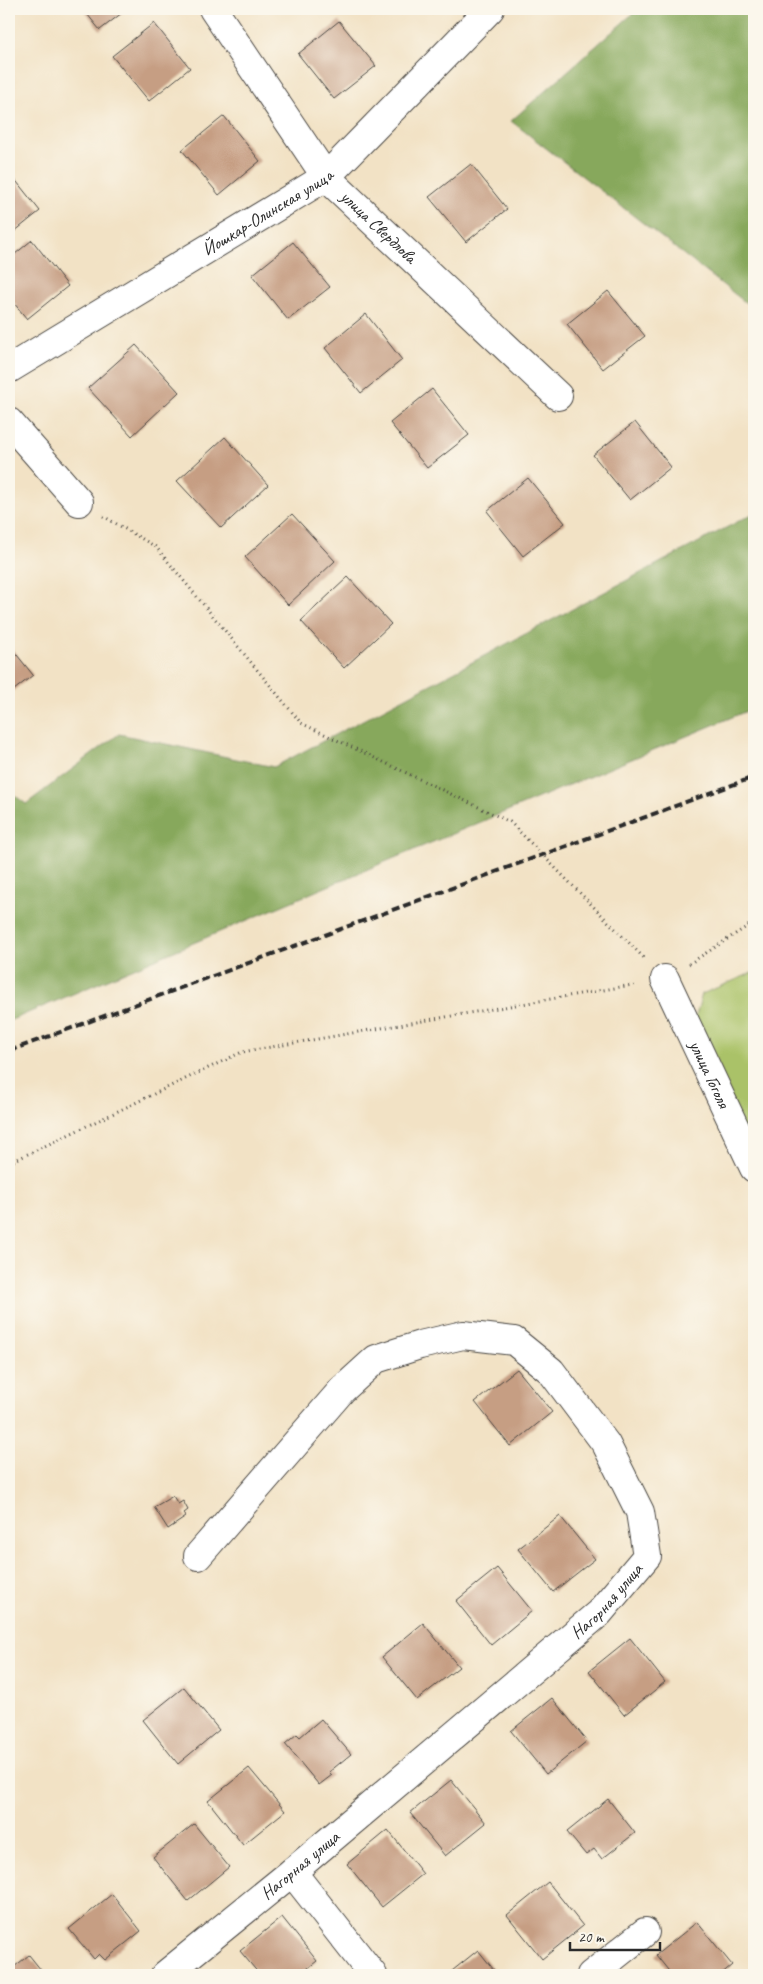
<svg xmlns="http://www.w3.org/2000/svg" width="763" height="1984" font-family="Caveat,sans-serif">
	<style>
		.green { fill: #aac267; stroke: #6a7649 }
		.forest { fill: #87a85c; stroke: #596a44 }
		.building { fill: #c69e83 }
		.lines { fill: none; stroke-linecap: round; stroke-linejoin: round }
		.minor-casing { stroke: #494642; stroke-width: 30 }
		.path { stroke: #494642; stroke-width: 3; stroke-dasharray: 1 4; stroke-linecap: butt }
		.minor { stroke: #fff; stroke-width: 28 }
		.rail { stroke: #2b2b2b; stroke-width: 4; stroke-dasharray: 8 4; stroke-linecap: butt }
		.labels { text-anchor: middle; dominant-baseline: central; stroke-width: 5; stroke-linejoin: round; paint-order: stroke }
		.street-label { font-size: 18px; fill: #2b2b2b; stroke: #fbf7ec }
	</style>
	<rect width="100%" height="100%" fill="#fbf7ec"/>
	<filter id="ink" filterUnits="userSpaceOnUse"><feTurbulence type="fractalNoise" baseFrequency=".02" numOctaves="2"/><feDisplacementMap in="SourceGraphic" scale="10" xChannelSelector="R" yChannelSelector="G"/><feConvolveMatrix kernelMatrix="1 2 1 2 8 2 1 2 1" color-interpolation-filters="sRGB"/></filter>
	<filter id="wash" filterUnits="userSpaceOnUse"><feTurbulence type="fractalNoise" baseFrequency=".0096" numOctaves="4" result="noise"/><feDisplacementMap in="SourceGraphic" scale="20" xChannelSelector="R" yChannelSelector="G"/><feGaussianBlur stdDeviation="1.12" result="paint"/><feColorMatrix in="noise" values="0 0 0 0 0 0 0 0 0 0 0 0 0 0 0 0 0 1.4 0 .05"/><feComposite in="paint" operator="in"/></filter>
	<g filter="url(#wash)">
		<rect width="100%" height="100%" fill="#f2e2c5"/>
		<polygon class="green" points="754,972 754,1154 691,1034 702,994"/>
		<g class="forest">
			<polygon points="638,9 754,9 754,309 511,121"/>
			<polygon points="754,513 754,708 373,867 9,1021 9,791 26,804 119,734 274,767"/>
		</g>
		<g id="blocks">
			<g class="building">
				<polygon points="83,9 127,9 100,30"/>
				<polygon points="339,21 376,66 334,99 298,54"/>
				<polygon points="154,23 190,68 149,101 112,56"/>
				<polygon points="224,116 260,161 219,195 182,150"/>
				<polygon points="471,164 507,209 466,242 429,197"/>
				<polygon points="9,172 40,211 9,236"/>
				<polygon points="32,240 68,286 27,319 9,297 9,259"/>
				<polygon points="293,242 330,287 288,320 252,275"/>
				<polygon points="608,291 645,336 603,369 567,324"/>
				<polygon points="366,314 402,360 361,393 325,348"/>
				<polygon points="136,345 179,392 132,436 88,388"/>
				<polygon points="432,389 469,435 427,468 390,423"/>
				<polygon points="635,422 671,467 630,500 593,455"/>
				<polygon points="225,437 268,485 221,528 177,481"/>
				<polygon points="528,478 565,523 523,556 487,511"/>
				<polygon points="292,514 335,561 288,605 245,557"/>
				<polygon points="348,577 391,624 344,668 301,621"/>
				<polygon points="9,645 33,675 9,694"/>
				<polygon points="517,1369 552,1412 510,1446 475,1402"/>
				<polygon points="173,1496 178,1504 183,1501 188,1510 184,1513 186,1517 168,1529 154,1507"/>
				<polygon points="560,1516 595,1559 553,1592 518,1549"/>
				<polygon points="497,1568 532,1611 491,1645 456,1601"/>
				<polygon points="423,1623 459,1667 417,1700 382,1657"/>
				<polygon points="630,1638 665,1682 624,1715 589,1671"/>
				<polygon points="184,1687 219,1730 178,1764 143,1720"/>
				<polygon points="552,1698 587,1741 546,1774 511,1731"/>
				<polygon points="321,1719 351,1754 329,1772 332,1775 319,1785 285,1744 297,1734 300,1737"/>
				<polygon points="249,1768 285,1811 243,1845 208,1801"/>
				<polygon points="451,1780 486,1823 445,1856 410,1813"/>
				<polygon points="608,1799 635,1833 602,1859 594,1849 586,1855 567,1832"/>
				<polygon points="194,1824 229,1867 188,1901 153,1857"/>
				<polygon points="388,1830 423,1874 382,1907 347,1864"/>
				<polygon points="548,1882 583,1926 542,1959 507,1915"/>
				<polygon points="112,1894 141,1931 105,1960 99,1954 94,1959 69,1929"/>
				<polygon points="282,1917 317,1961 299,1975 260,1975 240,1951"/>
				<polygon points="697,1922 732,1965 720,1975 672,1975 656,1955"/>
				<polygon points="478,1950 498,1975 447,1975"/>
				<polygon points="29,1955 45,1975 9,1975 9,1971"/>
			</g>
		</g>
	</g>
	<g filter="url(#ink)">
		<use href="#blocks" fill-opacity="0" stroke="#494642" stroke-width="1"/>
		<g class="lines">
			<defs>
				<g id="minor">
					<path id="s1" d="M213,9L326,177L558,396"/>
					<path id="s2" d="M9,369L326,177L490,9"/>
					<polyline points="9,422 79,502"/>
					<path id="s3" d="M665,979L754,1168"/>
					<polyline points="292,1872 373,1975"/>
					<path id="s4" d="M165,1975L292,1872L599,1613L647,1556L640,1512L606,1444L551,1371L514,1341L463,1335L420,1345L376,1359L342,1390L198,1556"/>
					<polyline points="591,1975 645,1932"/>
				</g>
			</defs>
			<use href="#minor" class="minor-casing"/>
			<g class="path">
				<polyline points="103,516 156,547 301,723 510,822 645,959"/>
				<polyline points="689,964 754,922"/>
				<polyline points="9,1163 242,1052 638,984"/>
			</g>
			<use href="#minor" class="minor"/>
			<polyline class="rail" points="9,1051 754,777"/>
		</g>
	</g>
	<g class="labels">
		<g class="street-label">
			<text stroke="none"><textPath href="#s2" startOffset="302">Йошкар-Олинская улица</textPath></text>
			<text stroke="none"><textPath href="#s1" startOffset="275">улица Свердлова</textPath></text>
			<text stroke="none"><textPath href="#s3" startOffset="105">улица Гоголя</textPath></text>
			<text stroke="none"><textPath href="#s4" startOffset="579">Нагорная улица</textPath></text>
			<text stroke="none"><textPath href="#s4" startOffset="174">Нагорная улица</textPath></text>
		</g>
	</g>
	<rect width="763" height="1984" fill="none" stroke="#fbf7ec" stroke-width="30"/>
	<path d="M570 1942v8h90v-8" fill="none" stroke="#2b2b2b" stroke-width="2.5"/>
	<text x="578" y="1942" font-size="15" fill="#2b2b2b" stroke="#fbf7ec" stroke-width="4" paint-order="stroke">20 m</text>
</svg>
